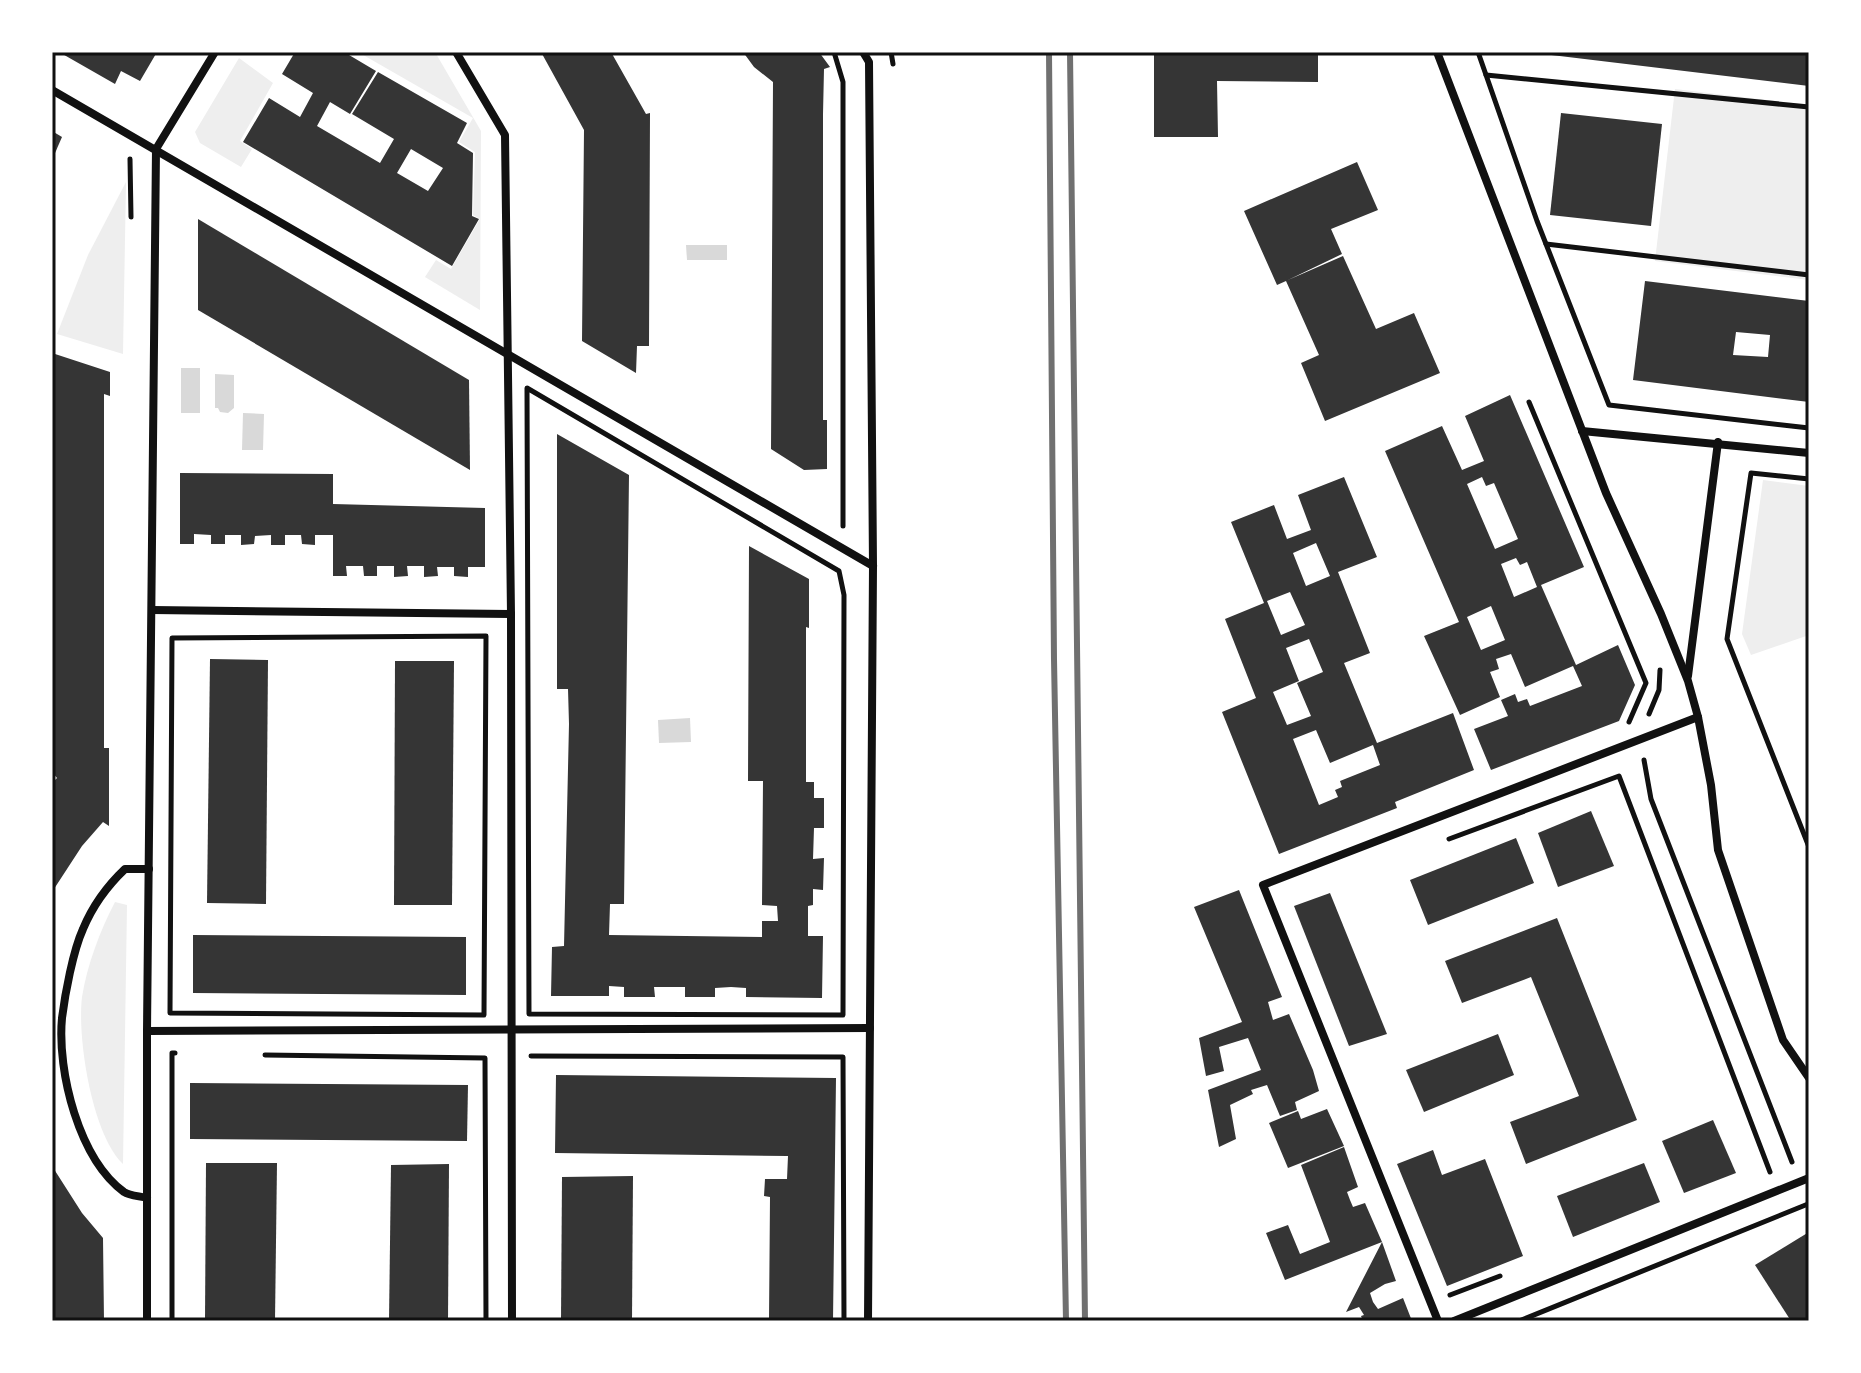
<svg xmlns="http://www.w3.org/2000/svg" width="1861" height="1373" font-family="Cabin,sans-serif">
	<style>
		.green { fill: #eee }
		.water { fill: #d9d9d9 }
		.building { fill: #353535; fill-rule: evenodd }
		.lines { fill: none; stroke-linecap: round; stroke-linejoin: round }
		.path { stroke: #111; stroke-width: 5 }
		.minor { stroke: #111; stroke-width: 8 }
		.rail { stroke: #707070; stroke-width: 6 }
		.neatline { fill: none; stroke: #111; stroke-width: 3 }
	</style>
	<rect width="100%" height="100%" fill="#fff"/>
	<g class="green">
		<polygon points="358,52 435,52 481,131 480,310 425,277 436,260 451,269 480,219 473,215 475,152 459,142 473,118"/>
		<polygon points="239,58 273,83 240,141 252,149 241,167 200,143 195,132"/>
		<polygon points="1675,89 1809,105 1809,280 1655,261"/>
		<polygon points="126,182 123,354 57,334 88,255"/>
		<polygon points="1763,480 1809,486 1809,635 1751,655 1742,634"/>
		<path d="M115,902L127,905L123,1164C92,1135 77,1038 82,997C87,965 100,931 115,902Z"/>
	</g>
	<g class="water">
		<polygon points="686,245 727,245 727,260 687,260"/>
		<rect x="181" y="368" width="19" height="45"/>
		<polygon points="215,374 234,375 234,408 228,413 220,412 218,408 215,408"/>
		<polygon points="243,413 264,414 263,450 242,450"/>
		<polygon points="690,718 691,742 659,743 658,720"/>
	</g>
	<g class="building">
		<polygon points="59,52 157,52 140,81 121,71 115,84"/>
		<path d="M295,52H344L376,71L350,114L330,102L317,126L380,163L394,139L352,114L378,72L467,123L457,143L473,153L472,216L479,219L452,266L243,142L269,98L300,117L313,93L282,74ZM411,149L443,168L428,191L397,173Z"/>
		<polygon points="541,52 611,52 646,114 650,113 649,346 637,346 636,373 582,341 584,130"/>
		<polygon points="743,52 819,52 830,67 824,69 823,114 823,420 827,420 827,469 804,470 771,449 773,82 754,67"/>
		<polygon points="1154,52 1318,52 1318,82 1217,81 1218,137 1154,137"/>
		<polygon points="1543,52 1809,52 1809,86 1543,54"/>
		<polygon points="1561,113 1662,124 1651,226 1550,215"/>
		<polygon points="52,131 62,137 52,160"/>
		<polygon points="1357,162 1378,210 1331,229 1342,254 1288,280 1343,256 1376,329 1414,313 1440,373 1325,421 1301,363 1319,355 1286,281 1277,285 1244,211"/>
		<polygon points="198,219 469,380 470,470 198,310"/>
		<path d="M1645,281L1809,301V402L1633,380ZM1736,332L1770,335L1768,357L1733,355Z"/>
		<polygon points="52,353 110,372 110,396 104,394 104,748 109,748 109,826 103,822 82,846 52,892 52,783 57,778 52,772"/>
		<path d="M1510,395L1584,567L1541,585L1576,665L1618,645L1635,685L1619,721L1491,770L1474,729L1508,716L1501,700L1515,694L1518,702L1527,699L1530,706L1582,686L1573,666L1525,687L1511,654L1496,659L1499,669L1490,672L1500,697L1460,715L1424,636L1459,622L1385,451L1442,426L1462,470L1484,461L1465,416ZM1482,477L1486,486L1494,483L1518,539L1495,549L1467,484ZM1516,558L1520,565L1527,562L1537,587L1514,597L1501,564ZM1491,606L1505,640L1481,650L1467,617Z"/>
		<polygon points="557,434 629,475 624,904 610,904 609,935 762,937 762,921 778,921 777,906 762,905 763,781 748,781 749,546 809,579 809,628 806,627 806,782 814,782 814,798 824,798 824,828 814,828 813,859 824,858 823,890 813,889 813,905 808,906 808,936 823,936 822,998 746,997 746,988 731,987 715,988 715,997 685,997 685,987 654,987 655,997 624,997 624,987 609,986 609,996 551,996 552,947 564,946 569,724 568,689 557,689"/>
		<polygon points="180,473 333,474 333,504 485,508 485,567 468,567 468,577 454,576 454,567 437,567 438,576 424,577 424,566 407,566 408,576 394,577 394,566 377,566 377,576 364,576 363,566 346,566 347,576 333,576 333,535 315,535 315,545 302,544 301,535 285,535 285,545 271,545 271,535 255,536 254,544 241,545 241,535 225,535 225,544 211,544 211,535 194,534 194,544 180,544"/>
		<path d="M1344,477L1377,557L1338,572L1370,653L1344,663L1377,743L1453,713L1474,770L1395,802L1397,808L1279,854L1222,712L1256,698L1225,619L1264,603L1231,522L1274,505L1287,539L1311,530L1298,495ZM1316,543L1330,576L1306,586L1293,553ZM1290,592L1305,625L1281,635L1267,601ZM1309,639L1323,672L1297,683L1311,716L1287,725L1273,692L1299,681L1286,648ZM1316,730L1330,763L1373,745L1380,765L1340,781L1342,787L1335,790L1338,797L1319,805L1293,739Z"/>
		<polygon points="210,659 268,660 266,904 207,903"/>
		<polygon points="395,661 454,661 452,905 394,905"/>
		<polygon points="1591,811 1614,866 1558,887 1538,833"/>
		<polygon points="1516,838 1534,883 1428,925 1410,880"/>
		<polygon points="1239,890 1282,997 1268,1002 1273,1020 1289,1014 1313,1070 1319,1091 1295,1102 1297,1110 1280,1116 1267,1085 1251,1090 1253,1094 1230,1105 1236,1139 1219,1147 1208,1090 1261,1070 1248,1038 1219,1047 1224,1071 1206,1076 1199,1038 1242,1022 1194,907"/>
		<polygon points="1330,893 1387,1034 1349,1046 1294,906"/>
		<polygon points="1557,918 1637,1120 1526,1164 1510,1122 1579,1096 1531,977 1462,1003 1445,961"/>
		<polygon points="193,935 466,937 466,995 193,993"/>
		<polygon points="1498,1034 1514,1075 1424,1112 1406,1070"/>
		<polygon points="556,1075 836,1078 833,1321 769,1321 770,1197 764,1196 765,1179 787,1179 788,1156 555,1153"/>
		<polygon points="190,1083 468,1085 467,1141 190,1139"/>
		<polygon points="1327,1109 1344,1146 1288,1168 1269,1123 1298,1111 1301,1119"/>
		<polygon points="1713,1120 1736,1173 1684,1193 1662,1141"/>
		<polygon points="1344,1147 1358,1187 1347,1192 1350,1200 1353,1207 1365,1203 1382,1242 1285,1280 1266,1233 1288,1225 1300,1254 1330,1242 1301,1165"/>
		<polygon points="1433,1150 1442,1175 1485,1159 1523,1256 1447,1286 1397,1164"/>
		<polygon points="206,1163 277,1163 275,1321 205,1321"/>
		<polygon points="1644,1163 1660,1202 1573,1237 1557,1196"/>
		<polygon points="449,1164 448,1321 389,1321 391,1165"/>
		<polygon points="52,1166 82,1213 103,1238 104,1321 52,1321"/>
		<polygon points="633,1176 632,1321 561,1321 562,1177"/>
		<polygon points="1809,1232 1809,1321 1791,1321 1755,1265"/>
		<polygon points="1382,1242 1396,1281 1385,1284 1370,1293 1373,1302 1378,1309 1403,1298 1412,1321 1363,1321 1361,1316 1364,1315 1359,1307 1346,1312"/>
	</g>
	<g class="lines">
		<g class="path">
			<polyline points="834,52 843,82 843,526"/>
			<polyline points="891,52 893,64"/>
			<polyline points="1478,52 1537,221 1609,405 1809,428"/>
			<polyline points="1486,75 1809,107"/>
			<polyline points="130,159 131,217"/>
			<polyline points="1546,244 1809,275"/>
			<polygon points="527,388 839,571 844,595 843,1015 529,1014"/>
			<polyline points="1529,402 1646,683 1629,722"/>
			<polyline points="1809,479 1751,473 1727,639 1809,847"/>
			<polygon points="486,636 484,1015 170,1013 172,638"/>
			<polyline points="1649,714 1659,690 1660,670"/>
			<polyline points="1644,760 1651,799 1792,1162"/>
			<polyline points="1449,839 1619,776 1770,1172"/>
			<polyline points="265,1055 485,1058 486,1321"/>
			<polyline points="531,1056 843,1057 844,1321"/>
			<polyline points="1450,1295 1500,1276"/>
			<polyline points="172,1321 172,1053 175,1053"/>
			<polyline points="1519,1321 1808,1204"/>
		</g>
		<g class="minor">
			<polyline points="456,52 505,135 511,614 512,1321"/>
			<polyline points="863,52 869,62 873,566 868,1321"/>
			<polyline points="1437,52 1606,493 1661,614 1688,681 1698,717 1711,785 1718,850 1783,1040 1809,1078"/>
			<polyline points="52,90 873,566"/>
			<polyline points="1582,431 1809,453"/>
			<polyline points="152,610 511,614"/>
			<polyline points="1688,676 1718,442"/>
			<polyline points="147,1031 870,1028"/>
			<path d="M147,1198C140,1196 130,1196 124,1192C79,1159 57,1072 62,1018C65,994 73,951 83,929C93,905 106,887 125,869H149"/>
			<polyline points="147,1321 147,1031 156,149 215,52"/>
			<polyline points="1438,1321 1263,885 1698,717"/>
			<polyline points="1454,1321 1809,1178"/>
		</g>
		<g class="rail">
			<polyline points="1049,52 1054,659 1066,1321"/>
			<polyline points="1070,52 1085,1321"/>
		</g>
	</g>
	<rect width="1861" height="1373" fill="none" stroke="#ffffff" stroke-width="108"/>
	<rect x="54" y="54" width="1753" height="1265" class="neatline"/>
</svg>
